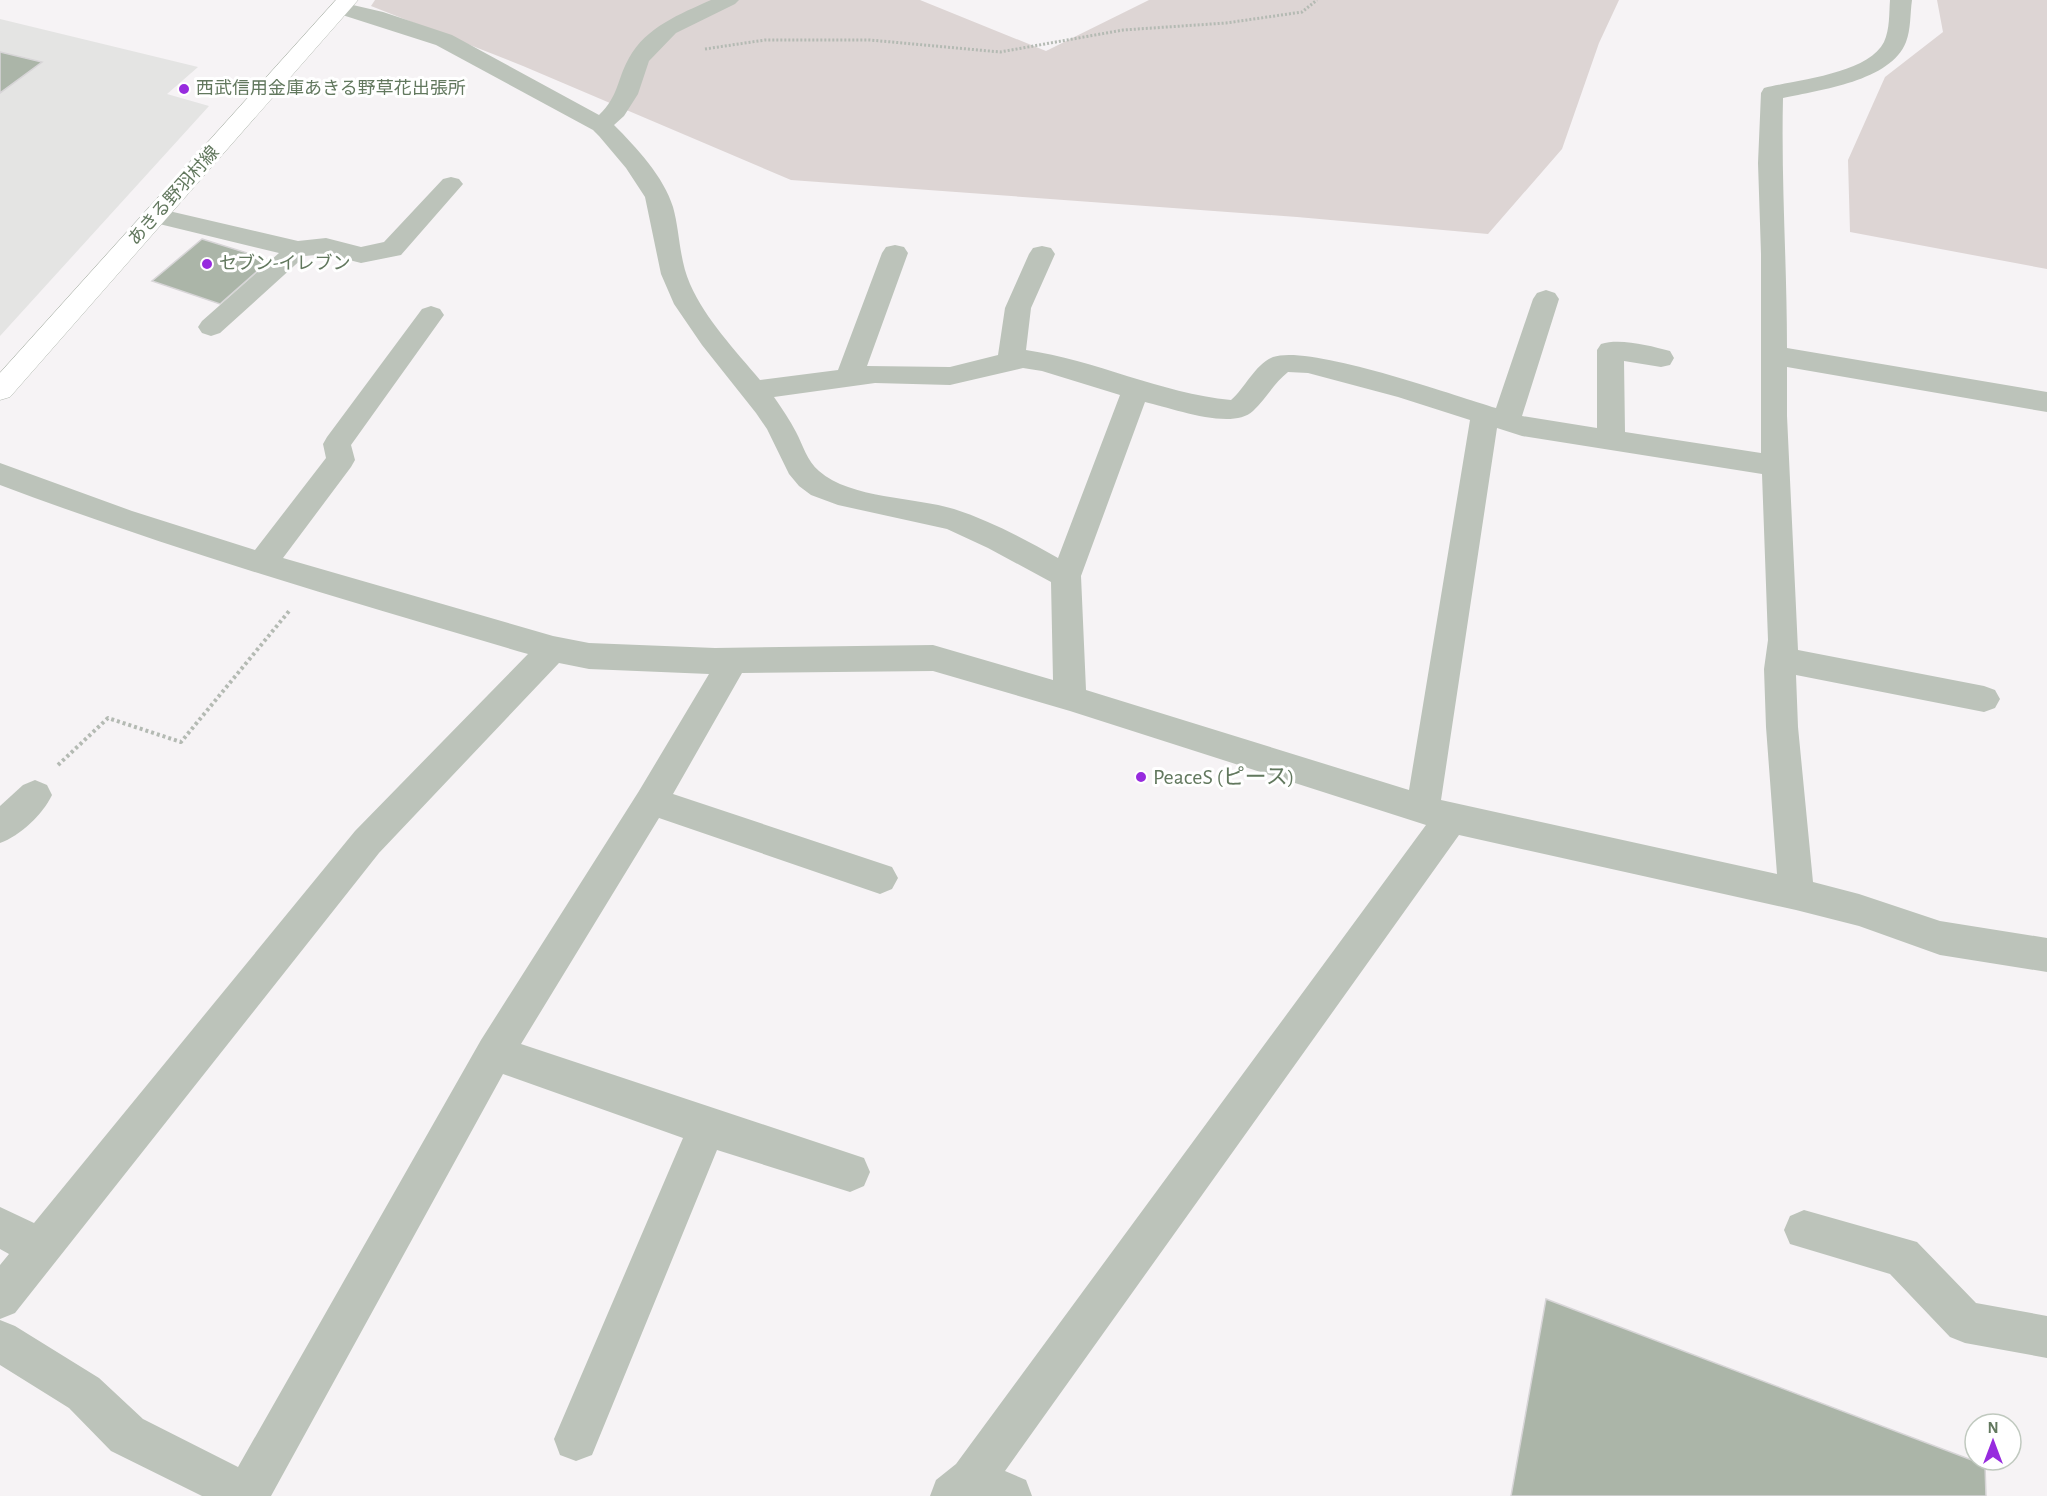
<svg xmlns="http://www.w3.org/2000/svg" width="2047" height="1496" font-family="'Alegreya Sans','Noto Sans JP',sans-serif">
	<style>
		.built { fill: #e4e4e3 }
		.green { fill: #ddd5d4 }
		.building { fill: #abb5a8; stroke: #d7d5d7; stroke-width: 1.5 }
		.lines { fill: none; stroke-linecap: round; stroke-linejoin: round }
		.major-casing { stroke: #b0b7ae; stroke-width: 1 }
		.path-far1 { stroke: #b4bab3; stroke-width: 3; stroke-dasharray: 2 2; stroke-linecap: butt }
		.path { stroke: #b4bab3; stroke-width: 4; stroke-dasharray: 3 3; stroke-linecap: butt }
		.minor { fill: #bcc3ba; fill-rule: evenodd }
		.major { fill: #fff; fill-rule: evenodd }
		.poi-dot { fill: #972bde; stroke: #fff; stroke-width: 2 }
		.labels { text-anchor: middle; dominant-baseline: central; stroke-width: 6; stroke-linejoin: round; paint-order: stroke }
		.far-poi-label { font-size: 18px; fill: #62785e; stroke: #fff; text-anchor: start }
		.far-street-label { font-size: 18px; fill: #62785e; stroke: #fff }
		.poi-label { font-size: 22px; fill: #62785e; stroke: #fff; text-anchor: start }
	</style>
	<rect width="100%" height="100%" fill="#f6f3f5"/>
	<polygon class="built" points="0,19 198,67 167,94 209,106 0,336"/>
	<g class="green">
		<polygon points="375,0 920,0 1046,51 1149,0 1619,0 1599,43 1562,149 1488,234 1297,217 791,180 523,66 371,6"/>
		<polygon points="1937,0 2047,0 2047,269 1850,232 1848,160 1885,77 1943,32"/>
	</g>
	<g class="building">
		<polygon points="0,52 42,62 0,93"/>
		<polygon points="202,239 270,260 220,304 152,281"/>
		<polygon points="1546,1299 1985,1465 1986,1496 1511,1496"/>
	</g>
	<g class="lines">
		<defs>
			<polygon id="major" points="336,0 358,0 10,397 0,400 0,373"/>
		</defs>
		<use href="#major" class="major-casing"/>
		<polyline class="path-far1" points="705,49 765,40 870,40 1000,52 1123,30 1226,23 1302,12 1317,0"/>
		<polyline class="path" points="58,765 108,718 181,742 290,610"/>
		<g class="minor">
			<path d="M711,0H739L735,4L676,33L649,61L638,94L624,116L614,125C636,147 664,177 673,207C680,232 679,259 690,284C706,320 735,350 760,380L838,370L882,253L886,247L895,245L904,247L908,253L867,366L950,367L998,355L1005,308L1029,254L1033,248L1042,246L1051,248L1055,254L1031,308L1026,350C1095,360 1160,393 1231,400C1245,388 1255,364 1273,357C1309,344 1453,395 1496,408L1533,299L1537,293L1546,290L1555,293L1559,299L1522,416L1597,428V350L1601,344C1621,338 1650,346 1670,351L1674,358L1670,365L1661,367L1624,361L1625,432L1761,453V254L1758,163L1761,93L1764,88C1795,80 1868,74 1884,42C1890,29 1889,13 1890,0H1912C1910,14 1911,29 1906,42C1891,81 1820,90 1783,98C1781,181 1787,265 1787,348L2047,392V412L1787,367V416L1798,650L1984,686L1995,690L2000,699L1995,708L1984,712L1796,675L1798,727L1813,882L1859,894L1940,921L2047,938V972L1940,955L1859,926L1796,910L1459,835L1005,1471L1026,1480L1032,1496H930L936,1480L956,1464L1426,825L1070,711L933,671L742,673L673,794L892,867L898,878L892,889L880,894L659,818L521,1044L864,1158L870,1172L864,1186L850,1192L717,1150L592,1455L576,1461L560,1455L554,1439L683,1138L503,1074L271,1496H202L111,1451L69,1408L0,1365V1320L15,1326L99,1378L143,1419L238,1467L481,1040L639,791L709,674L589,669L559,663L379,853L15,1313L0,1319V1265L9,1254L0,1249V1207L34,1223L355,831L528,654C350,602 173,550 0,485V463L132,511L255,550L326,458L323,444L327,437L422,309L431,306L440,309L444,315L351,445L355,460L351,467L283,558L553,636L589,643L715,648L933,645L1053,680L1051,582L988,548L947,529L838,505L811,495L799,486L789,474L767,429L756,413L702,345L674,304L661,274L645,197L626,168L599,136L593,130L436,45L333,12L329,8L333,4L340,2L383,12L452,35L599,115C619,96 617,79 629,58C646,27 680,14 711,0ZM1023,368L1042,371L1120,395L1058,558C1024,539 991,521 954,509C915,497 851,499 819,471C807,461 803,445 796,432C790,420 782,409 774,397L875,383L950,385ZM1288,372L1308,373L1398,397L1470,420L1409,790L1086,690L1081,576L1145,402C1172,408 1232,431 1253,411C1266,399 1274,383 1288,372ZM1497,428L1522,436L1762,474L1768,640L1764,669L1766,727L1777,874L1441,800Z"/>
			<polygon points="451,177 459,179 463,184 401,255 361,263 326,254 305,256 220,333 211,336 202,333 198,327 202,321 279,253 147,221 144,216 147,211 156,208 298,241 326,238 361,247 384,242 443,179"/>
			<path d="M35,780L47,785L52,795C43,814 20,836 0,843V806L23,785Z"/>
			<polygon points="1804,1210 1917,1242 1976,1303 2047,1316 2047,1358 1965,1343 1950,1337 1890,1274 1790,1244 1784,1230 1790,1216"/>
		</g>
		<use href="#major" class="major"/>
	</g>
	<g class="poi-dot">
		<circle cx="184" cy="89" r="6"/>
		<circle cx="207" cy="264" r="6"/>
		<circle cx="1141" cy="777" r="6"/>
	</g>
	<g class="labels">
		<g class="far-poi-label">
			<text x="196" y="89">西武信用金庫あきる野草花出張所</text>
			<text x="219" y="264">セブン-イレブン</text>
		</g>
		<g class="far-street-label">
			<text transform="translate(174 196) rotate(-48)">あきる野羽村線</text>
		</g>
		<g class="poi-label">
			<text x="1153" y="777">PeaceS (ピース)</text>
		</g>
	</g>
	<g transform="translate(1993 1442)"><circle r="28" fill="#ffffff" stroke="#c0c9bf" stroke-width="1.5"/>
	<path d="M0-4.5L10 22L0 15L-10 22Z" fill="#972bde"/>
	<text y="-9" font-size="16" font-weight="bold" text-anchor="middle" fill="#62785e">N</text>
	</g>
</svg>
